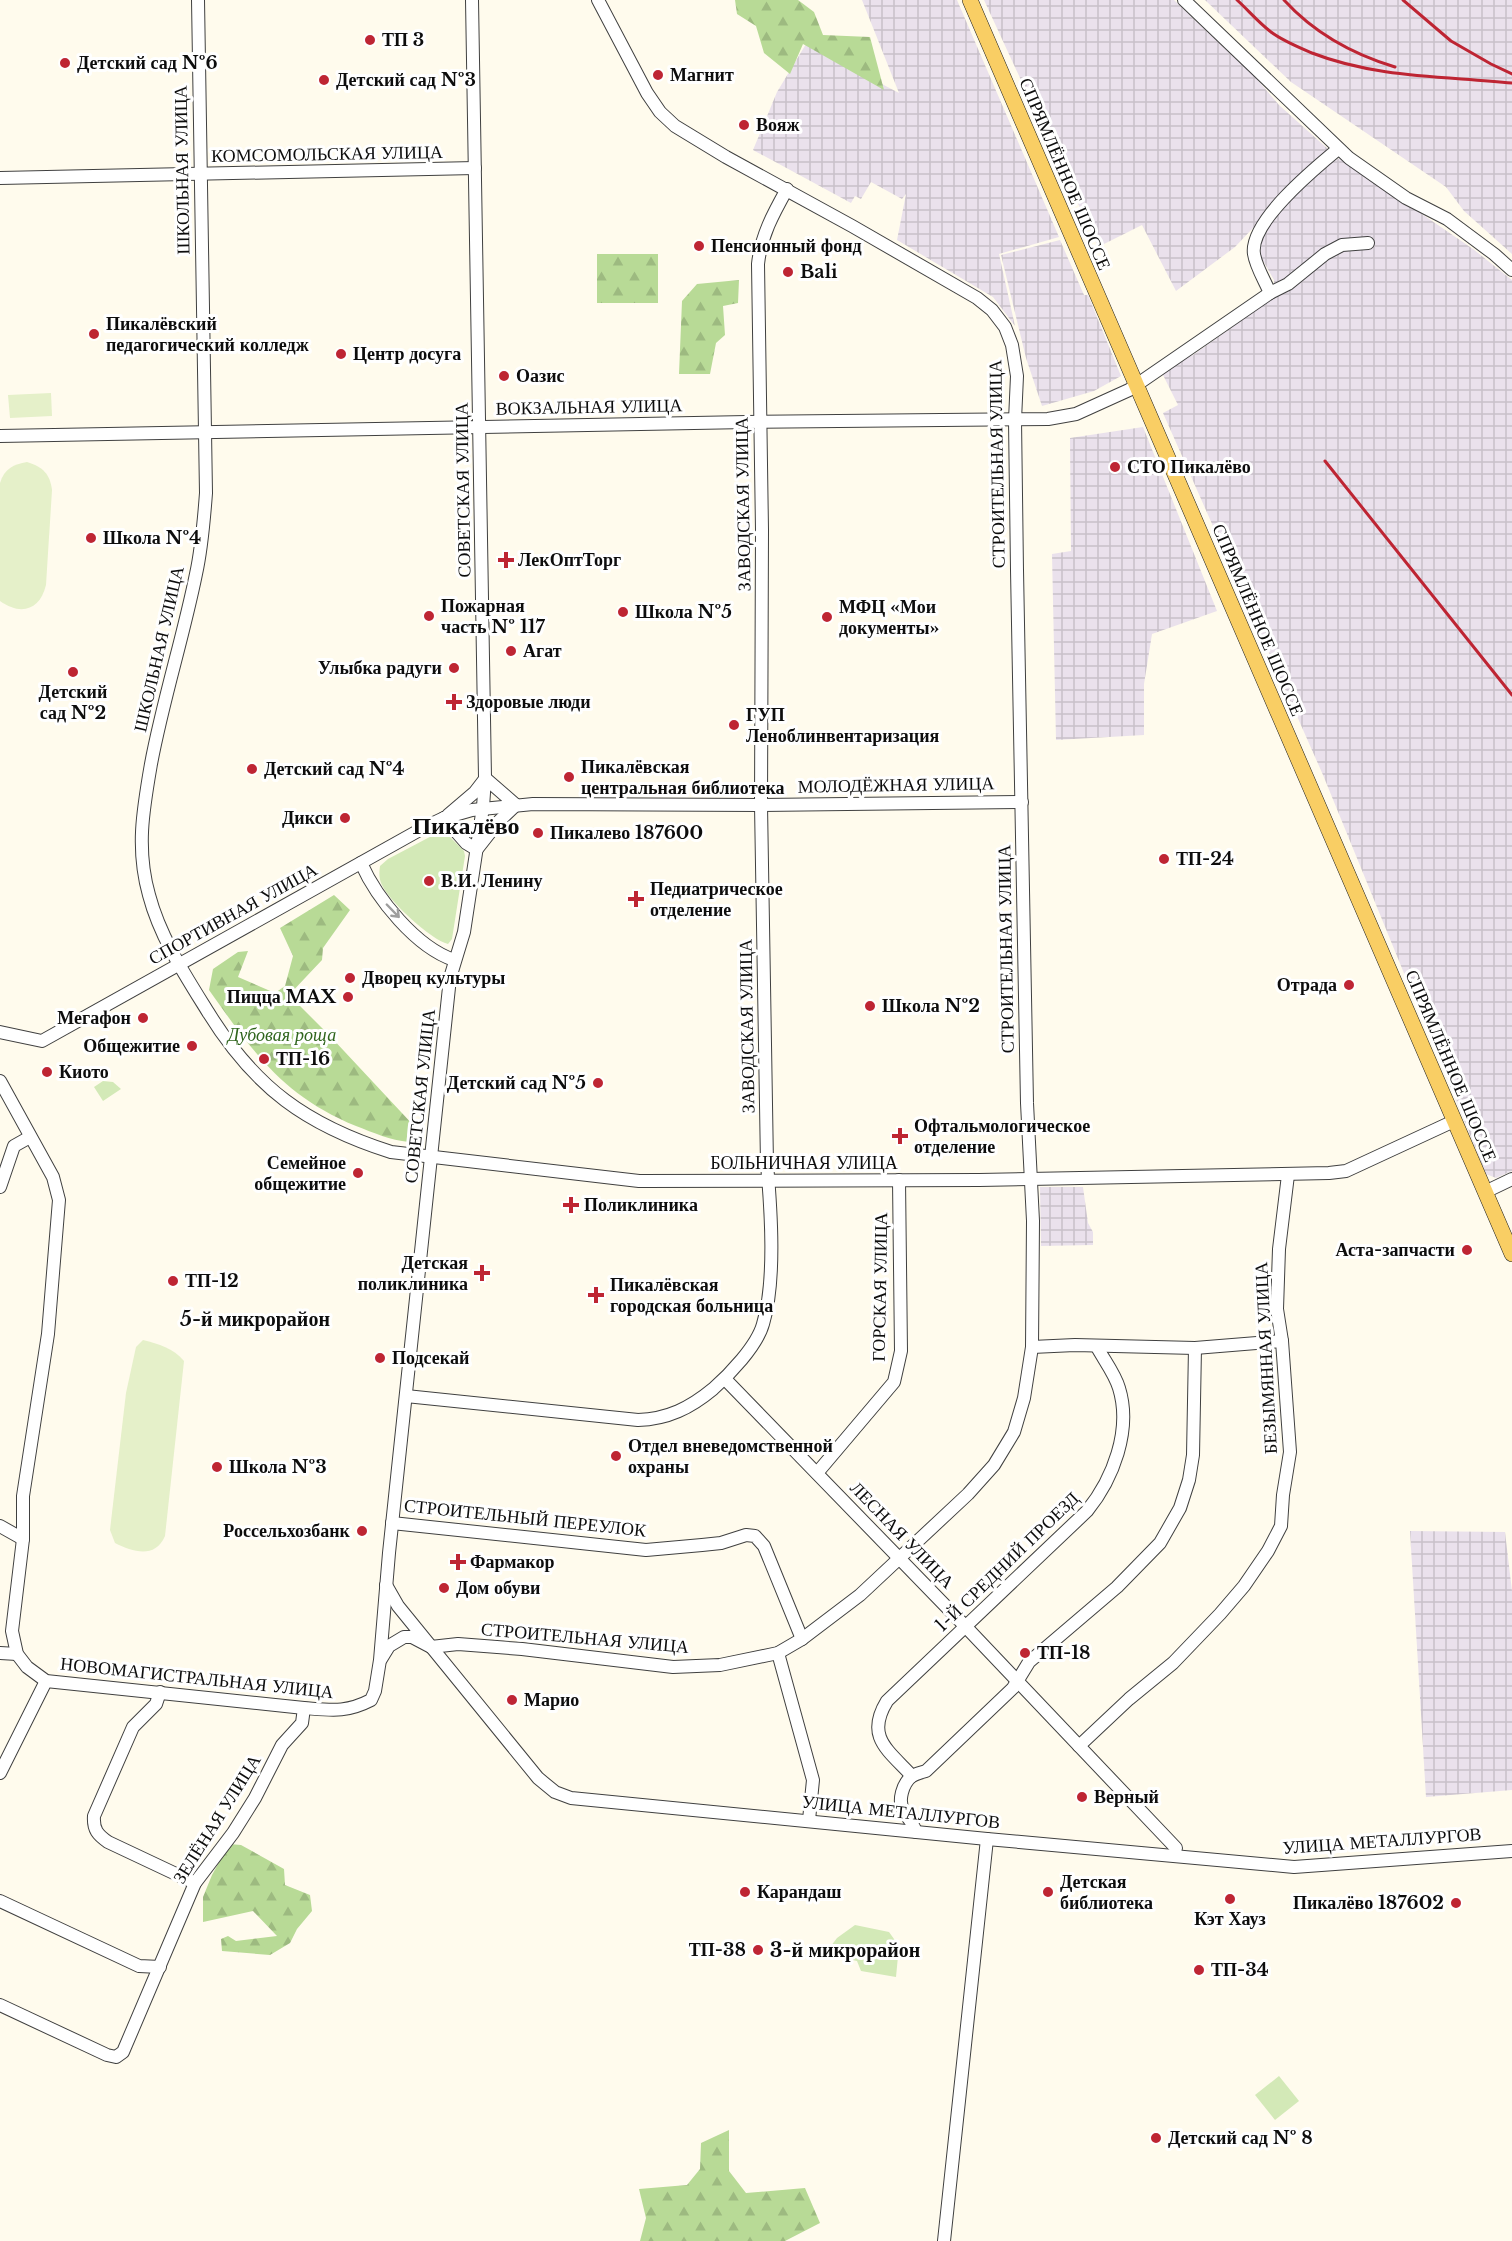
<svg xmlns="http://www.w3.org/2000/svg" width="1512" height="2241" font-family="'Libre Baskerville',serif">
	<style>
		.industrial { fill: url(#industrial-grid) }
		.forest { fill: url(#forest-firs) }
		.park { fill: #d3e9b7 }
		.pitch { fill: #e5f0c9 }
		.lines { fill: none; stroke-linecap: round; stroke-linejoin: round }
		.minor-casing { stroke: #404040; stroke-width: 14 }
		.major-casing { stroke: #1e1e1e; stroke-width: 16 }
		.minor { stroke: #fff; stroke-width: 12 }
		.major { stroke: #f9ce64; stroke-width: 15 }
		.rail { stroke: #be2533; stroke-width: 3 }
		.oneway { stroke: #9e9e9e }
		.poi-dot { fill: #be2533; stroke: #fff; stroke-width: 2 }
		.labels { text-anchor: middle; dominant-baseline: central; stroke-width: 6; stroke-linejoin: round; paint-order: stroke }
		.poi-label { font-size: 18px; font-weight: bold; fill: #0d0d0d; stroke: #fff; text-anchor: start }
		.street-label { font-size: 18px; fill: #0d0d0d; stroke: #fff }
		.park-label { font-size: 18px; font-style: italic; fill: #2f651d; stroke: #fff }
		.neighbourhood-label { font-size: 20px; font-weight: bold; fill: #0d0d0d; stroke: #fff }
		.district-label { font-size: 24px; font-weight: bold; fill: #0d0d0d; stroke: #fff }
	</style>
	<defs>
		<pattern id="industrial-grid" width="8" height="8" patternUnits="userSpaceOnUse" patternTransform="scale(1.5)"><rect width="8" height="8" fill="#eae1ec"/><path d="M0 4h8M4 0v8" fill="none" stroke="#c8c0c9"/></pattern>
		<pattern id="forest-firs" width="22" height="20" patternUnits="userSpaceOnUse" patternTransform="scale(1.5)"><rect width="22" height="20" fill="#b8da96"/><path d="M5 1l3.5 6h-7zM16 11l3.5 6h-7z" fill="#9dba80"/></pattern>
	</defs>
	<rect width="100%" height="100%" fill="#fffbed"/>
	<g class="industrial">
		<polygon points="862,0 957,0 1059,237 999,254 1015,326 993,297 897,240 906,194 902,199 871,182 861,199 855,196 851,203 753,150 777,92 806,44 899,93"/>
		<polygon points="984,0 1174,0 1255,77 1279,105 1328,149 1235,247 1176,291 1142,225 1098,247"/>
		<polygon points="1205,0 1512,0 1512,254 1464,211 1446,187 1291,82"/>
		<polygon points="1340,158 1473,249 1512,280 1512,1171 1496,1178 1486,1174 1323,775 1163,413 1178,405 1160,369 1193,355 1274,297 1274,280 1261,257 1260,239 1269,224 1304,184 1327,164"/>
		<polygon points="1060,240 1084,295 1088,295 1121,376 1094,391 1042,406 1026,358 1001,255"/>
		<polygon points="1143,427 1217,611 1152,634 1144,684 1144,735 1056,740 1052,554 1071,551 1070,438"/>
		<polygon points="1040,1187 1083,1187 1088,1223 1093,1232 1093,1245 1041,1246"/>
		<polygon points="1410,1531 1505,1532 1512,1591 1512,1790 1426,1797"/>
	</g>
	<g class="forest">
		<polygon points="735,0 798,0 814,12 823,35 870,37 884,90 803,44 790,74 764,53 756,26 737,14"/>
		<rect x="597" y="254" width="61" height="49"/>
		<polygon points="739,280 738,303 723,306 725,335 716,343 710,374 679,374 682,301 697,284"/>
		<path d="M334,895L350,910L323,948L322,960L289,995L330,1036L415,1127L409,1142C390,1140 374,1133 356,1126C283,1096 253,1052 209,990L213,969L238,952L248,951L238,977L275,993L285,986L293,956L280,928Z"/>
		<polygon points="229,1844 241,1845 284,1869 285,1885 310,1895 312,1911 297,1929 290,1943 270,1955 222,1951 221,1939 228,1936 236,1941 277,1936 253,1911 203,1922 203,1897 212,1875"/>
		<polygon points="729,2130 729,2171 746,2193 805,2188 820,2223 785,2241 640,2241 646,2218 639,2189 687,2185 700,2169 701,2143"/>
	</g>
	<g class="park">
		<path d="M443,830L464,851L465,856L452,939L448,944C431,940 389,901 382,885C379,879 379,873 380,866L388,859Z"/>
		<polygon points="103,1081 113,1082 121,1089 103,1101 94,1087"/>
		<polygon points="855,1925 889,1932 899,1946 896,1977 861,1971 857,1961 825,1954 837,1938"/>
		<polygon points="1279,2076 1299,2101 1275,2120 1255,2095"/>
	</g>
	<g class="pitch">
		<polygon points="51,393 52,416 10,418 8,395"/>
		<path d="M27,462C43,467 50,474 52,490L46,585C40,610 21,616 0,601V483C4,469 14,464 27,462Z"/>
		<path d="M143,1340C159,1344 173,1348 184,1361L165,1536C155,1559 133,1552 115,1543L110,1530L126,1393L136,1347Z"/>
	</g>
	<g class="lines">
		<defs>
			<g id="minor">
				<path d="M198,0L206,493C204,520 202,547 196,574C183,638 163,700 151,764C143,810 136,849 149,895C160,937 185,975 208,1012C255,1088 306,1125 391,1152L639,1181L979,1180L1329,1173L1346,1171L1454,1121"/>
				<polyline points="1184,0 1349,158 1406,198 1447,219 1494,254 1512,270"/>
				<polyline points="0,178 475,168"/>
				<path d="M1270,293C1265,281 1256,267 1254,254C1249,222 1315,168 1338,149"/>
				<polyline points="0,436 747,422 1048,419 1076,414 1129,390 1270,293 1288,284 1325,254 1342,245 1368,243"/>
				<polyline points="485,778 516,805"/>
				<polyline points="448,815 475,792 485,779"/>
				<polyline points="444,818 466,843 476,849"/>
				<polyline points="477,849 499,821 516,805"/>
				<path d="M361,863C377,899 416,947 454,960"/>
				<polyline points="0,1032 42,1041 425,827 444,818 472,810 533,804 761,805 1022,802"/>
				<path d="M0,1081L53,1177L59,1200L48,1334L23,1496V1539L12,1631L17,1654L27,1667L46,1681L304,1708C331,1710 346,1713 371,1700L375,1691L380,1660L389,1553L450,978L464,932L483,807L485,778L472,0"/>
				<polyline points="0,1187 14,1146 30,1137"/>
				<polyline points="1485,1192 1512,1179"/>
				<polyline points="1032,1347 1075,1345 1195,1348 1282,1341"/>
				<polyline points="725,1379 966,1627 1176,1848"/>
				<path d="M406,1396L638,1420C668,1419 690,1408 713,1389C729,1375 757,1346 763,1324C776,1281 771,1210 767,1164L761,805L762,530L758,264C761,236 773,214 787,189"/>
				<polyline points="817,1473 894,1382 901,1351 899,1180"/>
				<polyline points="392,1523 646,1550 702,1545 721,1543 746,1535 755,1536 764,1546 802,1639"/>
				<polyline points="0,1526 23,1539"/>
				<polyline points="386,1585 398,1606 538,1778 555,1792 571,1798 987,1839 1294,1867 1512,1851"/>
				<polyline points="0,1653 17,1654"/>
				<polyline points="778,1653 813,1780 809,1820"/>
				<polyline points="381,1659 389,1646 404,1637 412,1637 431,1647 458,1644 522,1649 673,1667 720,1665 778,1653 802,1639 860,1595 968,1494 994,1465 1014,1432 1024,1398 1032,1347 1033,1221 1027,1103 1017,570 1015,420 1017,376 1012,345 1005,327 992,310 977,298 852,226 726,157 675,126 660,112 647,93 598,0"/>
				<path d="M160,1692L156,1704L133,1727L94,1816C93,1830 98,1835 108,1842L195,1883"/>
				<polyline points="1079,1746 1129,1699 1173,1663 1220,1614 1244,1586 1268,1551 1281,1526 1283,1495 1290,1452 1282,1341 1277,1309 1279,1249 1288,1175"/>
				<polyline points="0,1773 46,1681"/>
				<path d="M912,1776C888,1750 865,1737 887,1701L1087,1511C1113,1479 1132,1430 1119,1388C1115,1374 1104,1360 1097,1347"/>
				<path d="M916,1832C913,1823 908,1819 904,1811C897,1801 903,1783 912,1776C916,1774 922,1772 926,1771L1013,1688L1029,1662L1117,1587L1160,1543L1180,1508L1189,1480L1193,1455L1195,1348"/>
				<polyline points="0,1901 139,1966 160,1967"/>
				<polyline points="0,2005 107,2055 116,2057 123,2052 195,1883 233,1833 255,1798 282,1745 302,1723 304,1708"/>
				<polyline points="944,2241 987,1839"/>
			</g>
			<polyline id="major" points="970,0 1512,1254"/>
		</defs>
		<use href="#minor" class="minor-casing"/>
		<use href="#major" class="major-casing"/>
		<use href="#minor" class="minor"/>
		<use href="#major" class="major"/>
		<g class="rail">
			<path d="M1237,0C1248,10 1259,23 1271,32C1283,41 1298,47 1312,53C1376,78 1444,76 1512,83"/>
			<path d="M1284,0C1314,33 1352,54 1395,67"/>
			<polyline points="1403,0 1451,41 1491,64 1512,74"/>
			<polyline points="1325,461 1512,695"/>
		</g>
	</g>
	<defs><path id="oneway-shaft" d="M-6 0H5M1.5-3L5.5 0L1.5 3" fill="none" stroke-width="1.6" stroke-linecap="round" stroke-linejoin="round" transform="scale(1.5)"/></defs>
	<use class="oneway" href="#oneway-shaft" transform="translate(393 911) rotate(46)"/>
	<g class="poi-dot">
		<circle cx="370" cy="40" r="6"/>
		<circle cx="65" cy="63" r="6"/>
		<circle cx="658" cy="75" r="6"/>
		<circle cx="324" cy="80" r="6"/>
		<circle cx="744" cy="125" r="6"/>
		<circle cx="699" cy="246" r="6"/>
		<circle cx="788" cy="272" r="6"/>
		<circle cx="94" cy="334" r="6"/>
		<circle cx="341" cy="354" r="6"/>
		<circle cx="504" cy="376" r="6"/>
		<circle cx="1115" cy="467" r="6"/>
		<circle cx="91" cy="538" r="6"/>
		<path d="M503 551h6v6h6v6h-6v6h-6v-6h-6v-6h6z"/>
		<circle cx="623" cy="612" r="6"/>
		<circle cx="429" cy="616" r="6"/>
		<circle cx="827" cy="617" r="6"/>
		<circle cx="511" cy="651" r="6"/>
		<circle cx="454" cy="668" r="6"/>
		<circle cx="73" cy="672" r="6"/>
		<path d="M451 693h6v6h6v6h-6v6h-6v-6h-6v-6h6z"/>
		<circle cx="734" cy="725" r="6"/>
		<circle cx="252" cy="769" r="6"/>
		<circle cx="569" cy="777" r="6"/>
		<circle cx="345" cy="818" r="6"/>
		<circle cx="538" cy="833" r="6"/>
		<circle cx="1164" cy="859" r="6"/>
		<circle cx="429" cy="881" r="6"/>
		<path d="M633 890h6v6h6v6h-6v6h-6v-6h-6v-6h6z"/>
		<circle cx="350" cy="978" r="6"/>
		<circle cx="1349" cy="985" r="6"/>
		<circle cx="348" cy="997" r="6"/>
		<circle cx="870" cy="1006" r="6"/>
		<circle cx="143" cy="1018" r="6"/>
		<circle cx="192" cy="1046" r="6"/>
		<circle cx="264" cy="1059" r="6"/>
		<circle cx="47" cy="1072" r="6"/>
		<circle cx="598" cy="1083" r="6"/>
		<path d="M897 1127h6v6h6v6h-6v6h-6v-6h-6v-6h6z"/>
		<circle cx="358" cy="1173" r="6"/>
		<path d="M568 1196h6v6h6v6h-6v6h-6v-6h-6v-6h6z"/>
		<circle cx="1467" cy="1250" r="6"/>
		<path d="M479 1264h6v6h6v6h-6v6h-6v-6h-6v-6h6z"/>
		<circle cx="173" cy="1281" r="6"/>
		<path d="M593 1286h6v6h6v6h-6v6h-6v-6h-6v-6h6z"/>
		<circle cx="380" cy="1358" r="6"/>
		<circle cx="616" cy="1456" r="6"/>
		<circle cx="217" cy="1467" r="6"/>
		<circle cx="362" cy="1531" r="6"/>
		<path d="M455 1553h6v6h6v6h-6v6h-6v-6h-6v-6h6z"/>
		<circle cx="444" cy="1588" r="6"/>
		<circle cx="1025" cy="1653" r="6"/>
		<circle cx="512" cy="1700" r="6"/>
		<circle cx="1082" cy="1797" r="6"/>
		<circle cx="745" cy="1892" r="6"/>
		<circle cx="1048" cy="1892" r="6"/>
		<circle cx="1230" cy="1899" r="6"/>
		<circle cx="1456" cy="1903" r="6"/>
		<circle cx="758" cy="1950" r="6"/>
		<circle cx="1199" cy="1970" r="6"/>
		<circle cx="1156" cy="2138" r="6"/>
	</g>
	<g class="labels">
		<g class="poi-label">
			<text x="382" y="40">ТП 3</text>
			<text x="77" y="63">Детский сад №6</text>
			<text x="670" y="75">Магнит</text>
			<text x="336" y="80">Детский сад №3</text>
			<text x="756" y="125">Вояж</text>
			<text x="711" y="246">Пенсионный фонд</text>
			<text x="800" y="272">Bali</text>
			<text x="106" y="324">Пикалёвский<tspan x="106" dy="21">педагогический колледж</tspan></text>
			<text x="353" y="354">Центр досуга</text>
			<text x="516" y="376">Оазис</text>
			<text x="1127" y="467">СТО Пикалёво</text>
			<text x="103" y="538">Школа №4</text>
			<text x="518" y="560">ЛекОптТорг</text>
			<text x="441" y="606">Пожарная<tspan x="441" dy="21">часть № 117</tspan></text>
			<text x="839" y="607">МФЦ «Мои<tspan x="839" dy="21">документы»</tspan></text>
			<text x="635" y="612">Школа №5</text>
			<text x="523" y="651">Агат</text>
			<text x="442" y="668" text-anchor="end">Улыбка радуги</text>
			<text x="73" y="692" text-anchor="middle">Детский<tspan x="73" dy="21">сад №2</tspan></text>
			<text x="466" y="702">Здоровые люди</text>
			<text x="746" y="715">ГУП<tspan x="746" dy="21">Леноблинвентаризация</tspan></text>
			<text x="581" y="767">Пикалёвская<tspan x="581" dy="21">центральная библиотека</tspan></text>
			<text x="264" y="769">Детский сад №4</text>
			<text x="333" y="818" text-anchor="end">Дикси</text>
			<text x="550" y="833">Пикалево 187600</text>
			<text x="1176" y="859">ТП-24</text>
			<text x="441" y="881">В.И. Ленину</text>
			<text x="650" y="889">Педиатрическое<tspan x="650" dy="21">отделение</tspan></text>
			<text x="362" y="978">Дворец культуры</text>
			<text x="1337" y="985" text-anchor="end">Отрада</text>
			<text x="336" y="997" text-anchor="end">Пицца MAX</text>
			<text x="882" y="1006">Школа №2</text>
			<text x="131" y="1018" text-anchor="end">Мегафон</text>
			<text x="180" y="1046" text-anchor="end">Общежитие</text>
			<text x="276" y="1059">ТП-16</text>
			<text x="59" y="1072">Киото</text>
			<text x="586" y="1083" text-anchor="end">Детский сад №5</text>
			<text x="914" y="1126">Офтальмологическое<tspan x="914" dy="21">отделение</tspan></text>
			<text x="346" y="1163" text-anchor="end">Семейное<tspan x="346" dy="21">общежитие</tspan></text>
			<text x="584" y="1205">Поликлиника</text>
			<text x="1455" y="1250" text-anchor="end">Аста-запчасти</text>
			<text x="468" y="1263" text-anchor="end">Детская<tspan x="468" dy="21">поликлиника</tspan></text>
			<text x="185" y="1281">ТП-12</text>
			<text x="610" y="1285">Пикалёвская<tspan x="610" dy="21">городская больница</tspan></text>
			<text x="392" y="1358">Подсекай</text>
			<text x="628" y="1446">Отдел вневедомственной<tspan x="628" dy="21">охраны</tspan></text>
			<text x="229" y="1467">Школа №3</text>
			<text x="350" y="1531" text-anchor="end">Россельхозбанк</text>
			<text x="470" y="1562">Фармакор</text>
			<text x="456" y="1588">Дом обуви</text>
			<text x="1037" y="1653">ТП-18</text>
			<text x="524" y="1700">Марио</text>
			<text x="1094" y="1797">Верный</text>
			<text x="1060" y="1882">Детская<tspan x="1060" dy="21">библиотека</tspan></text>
			<text x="757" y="1892">Карандаш</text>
			<text x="1444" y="1903" text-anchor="end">Пикалёво 187602</text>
			<text x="1230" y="1919" text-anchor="middle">Кэт Хауз</text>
			<text x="746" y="1950" text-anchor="end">ТП-38</text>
			<text x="1211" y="1970">ТП-34</text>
			<text x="1168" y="2138">Детский сад № 8</text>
		</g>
		<g class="street-label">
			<text transform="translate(327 154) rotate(-1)">КОМСОМОЛЬСКАЯ УЛИЦА</text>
			<text transform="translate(182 170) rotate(-91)">ШКОЛЬНАЯ УЛИЦА</text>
			<text transform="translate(1065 174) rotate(67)">СПРЯМЛЁННОЕ ШОССЕ</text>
			<text transform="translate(589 407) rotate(-1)">ВОКЗАЛЬНАЯ УЛИЦА</text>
			<text transform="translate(997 464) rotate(-91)">СТРОИТЕЛЬНАЯ УЛИЦА</text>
			<text transform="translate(463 490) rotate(-91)">СОВЕТСКАЯ УЛИЦА</text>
			<text transform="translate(743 504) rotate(-91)">ЗАВОДСКАЯ УЛИЦА</text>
			<text transform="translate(1258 620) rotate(67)">СПРЯМЛЁННОЕ ШОССЕ</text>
			<text transform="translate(159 649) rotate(-77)">ШКОЛЬНАЯ УЛИЦА</text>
			<text transform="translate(896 785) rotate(-1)">МОЛОДЁЖНАЯ УЛИЦА</text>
			<text transform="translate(233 914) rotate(-29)">СПОРТИВНАЯ УЛИЦА</text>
			<text transform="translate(1006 949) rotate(-91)">СТРОИТЕЛЬНАЯ УЛИЦА</text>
			<text transform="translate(747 1026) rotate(-91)">ЗАВОДСКАЯ УЛИЦА</text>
			<text transform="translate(1451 1066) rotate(67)">СПРЯМЛЁННОЕ ШОССЕ</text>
			<text transform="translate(420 1096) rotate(-84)">СОВЕТСКАЯ УЛИЦА</text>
			<text x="804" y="1163">БОЛЬНИЧНАЯ УЛИЦА</text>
			<text transform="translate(880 1287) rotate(-89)">ГОРСКАЯ УЛИЦА</text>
			<text transform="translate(1266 1358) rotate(-93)">БЕЗЫМЯННАЯ УЛИЦА</text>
			<text transform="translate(525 1518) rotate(6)">СТРОИТЕЛЬНЫЙ ПЕРЕУЛОК</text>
			<text transform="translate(902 1535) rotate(46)">ЛЕСНАЯ УЛИЦА</text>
			<text transform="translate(1007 1562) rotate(-44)">1-Й СРЕДНИЙ ПРОЕЗД</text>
			<text transform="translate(585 1638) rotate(5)">СТРОИТЕЛЬНАЯ УЛИЦА</text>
			<text transform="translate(197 1678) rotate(6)">НОВОМАГИСТРАЛЬНАЯ УЛИЦА</text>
			<text transform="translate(901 1812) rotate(6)">УЛИЦА МЕТАЛЛУРГОВ</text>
			<text transform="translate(217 1819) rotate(-58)">ЗЕЛЁНАЯ УЛИЦА</text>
			<text transform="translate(1382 1841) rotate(-4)">УЛИЦА МЕТАЛЛУРГОВ</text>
		</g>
		<g class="park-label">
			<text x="282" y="1035">Дубовая роща</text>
		</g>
		<g class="neighbourhood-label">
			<text x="255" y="1319">5-й микрорайон</text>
			<text x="845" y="1950">3-й микрорайон</text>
		</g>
		<g class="district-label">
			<text x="466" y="825">Пикалёво</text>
		</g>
	</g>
</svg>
